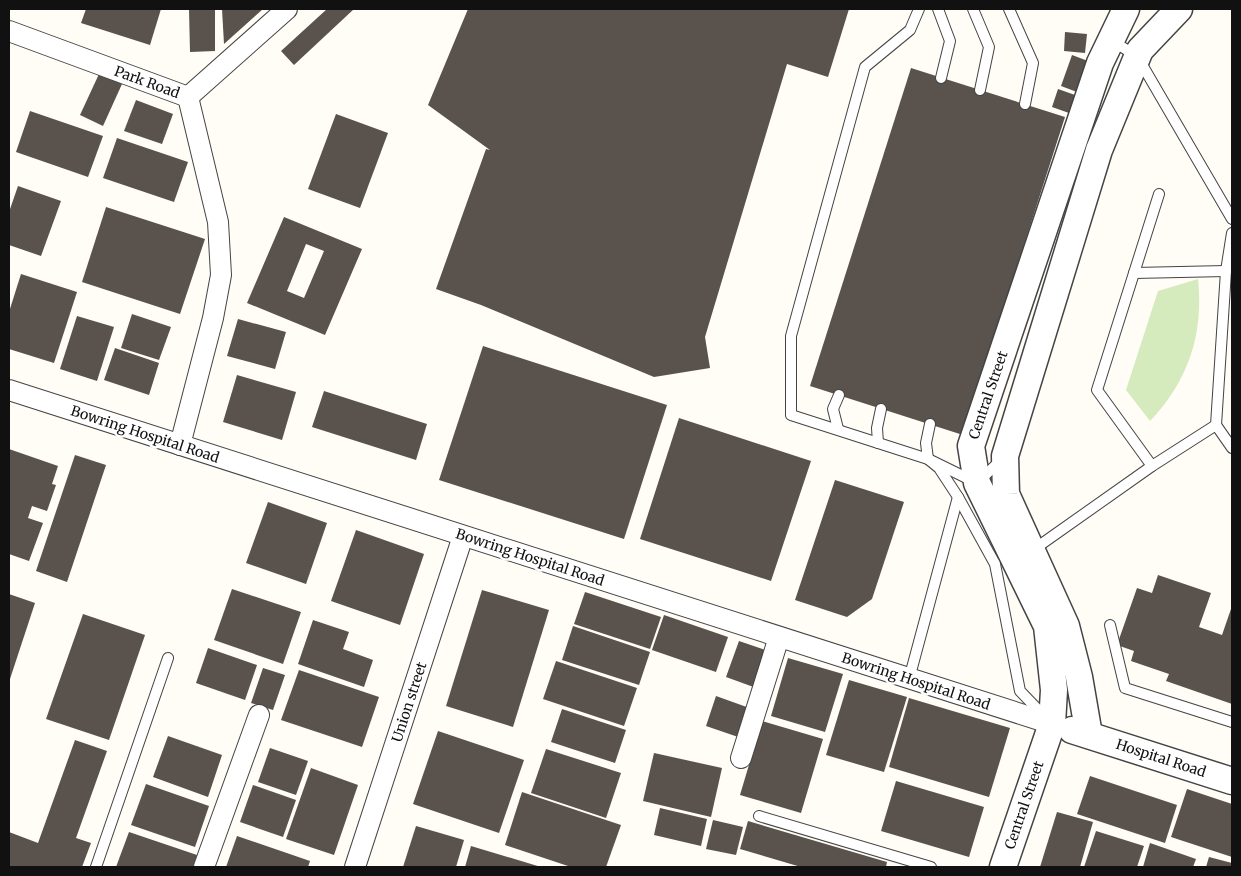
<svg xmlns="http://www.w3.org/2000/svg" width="1241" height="876" font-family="Merriweather,serif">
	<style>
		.green { fill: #d5ebbd }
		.building { fill: #5a524d; fill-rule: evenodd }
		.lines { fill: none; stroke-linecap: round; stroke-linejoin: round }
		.service-casing { stroke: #444; stroke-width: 12 }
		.minor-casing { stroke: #444; stroke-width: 22 }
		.tertiary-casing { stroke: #444; stroke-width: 29 }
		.service { stroke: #fff; stroke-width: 10 }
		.minor { stroke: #fff; stroke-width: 20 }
		.tertiary { stroke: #fff; stroke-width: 26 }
		.labels { text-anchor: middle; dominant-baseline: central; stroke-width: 5; stroke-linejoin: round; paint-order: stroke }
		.street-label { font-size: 14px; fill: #111; stroke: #fff }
	</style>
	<rect width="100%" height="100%" fill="#fffdf5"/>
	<path class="green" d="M1198,279C1204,334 1188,381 1150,421L1126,390L1158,291Z"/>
	<g class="building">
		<polygon points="86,9 161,9 150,45 81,23"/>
		<polygon points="189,9 215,9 215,51 190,52"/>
		<polygon points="222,9 263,9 224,44"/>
		<polygon points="327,9 354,9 294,65 281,51"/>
		<polygon points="468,9 849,9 828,77 787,64 705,337 710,368 654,377 481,305 436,289 486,149 490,150 428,105"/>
		<polygon points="1065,32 1087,34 1085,53 1064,51"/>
		<polygon points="1072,55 1088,61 1077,92 1061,86"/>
		<polygon points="911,68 1065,117 963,435 810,386"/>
		<polygon points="99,74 122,84 103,126 80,115"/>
		<polygon points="1058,89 1075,95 1069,113 1052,107"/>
		<polygon points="136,100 173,114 162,144 124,131"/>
		<polygon points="30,111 103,136 88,177 16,152"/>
		<polygon points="336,114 388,133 360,208 308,189"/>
		<polygon points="117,138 188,162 174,202 103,178"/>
		<polygon points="18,186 61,201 41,256 9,245 9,212"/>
		<polygon points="106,207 205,239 180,314 82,282"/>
		<path d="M284,217L362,249L325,335L247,303ZM306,244L324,251L304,298L287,291Z"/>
		<polygon points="21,274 77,292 54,363 9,349 9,312"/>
		<polygon points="132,314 171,327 159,360 121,348"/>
		<polygon points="77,316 114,327 97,381 60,369"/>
		<polygon points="238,319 286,332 275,369 227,356"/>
		<polygon points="483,346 667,405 624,539 439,480"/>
		<polygon points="115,348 159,363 149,395 104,380"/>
		<polygon points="237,375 296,392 282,440 223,422"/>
		<polygon points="324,391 427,424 416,460 312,427"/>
		<polygon points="679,418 811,461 771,581 640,539"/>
		<polygon points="9,449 58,466 52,484 56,485 47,511 32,506 28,518 43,523 29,561 9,554"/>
		<polygon points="75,455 106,465 67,582 36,571"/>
		<polygon points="835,480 904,502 872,599 847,617 795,600"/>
		<polygon points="268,502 327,523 306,584 246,563"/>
		<polygon points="356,530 424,554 400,625 331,601"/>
		<polygon points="1158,575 1211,593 1199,627 1222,635 1232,606 1232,704 1166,681 1169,674 1131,661 1134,651 1117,645 1137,588 1152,593"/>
		<polygon points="232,589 301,612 283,664 214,640"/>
		<polygon points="482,590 549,610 513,727 446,706"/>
		<polygon points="585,592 661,617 650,649 574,624"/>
		<polygon points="9,594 35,603 9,682"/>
		<polygon points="83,614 145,635 109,740 46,719"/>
		<polygon points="664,615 728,637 716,672 652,650"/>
		<polygon points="313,620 349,632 343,649 373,660 364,687 298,664"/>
		<polygon points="573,626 650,652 639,685 562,660"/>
		<polygon points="739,641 771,652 759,689 726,677"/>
		<polygon points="208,648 257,665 245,700 196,683"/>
		<polygon points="788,658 843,674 825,732 771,716"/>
		<polygon points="556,661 637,688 624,726 543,699"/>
		<polygon points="263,668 285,675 273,710 251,703"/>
		<polygon points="299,670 379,697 362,747 281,720"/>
		<polygon points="849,680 907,697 884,772 826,755"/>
		<polygon points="716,696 755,710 744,739 706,726"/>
		<polygon points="909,698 1010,728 989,797 889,767"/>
		<polygon points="562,709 626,730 615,763 551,742"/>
		<polygon points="762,721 823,739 801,813 740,795"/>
		<polygon points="438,731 524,760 499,833 413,804"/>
		<polygon points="168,736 222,755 208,797 153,777"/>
		<polygon points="75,740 107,751 76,838 91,843 82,867 9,867 9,832 38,843"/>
		<polygon points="270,748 308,761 296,795 258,782"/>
		<polygon points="546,749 621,773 606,818 531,793"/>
		<polygon points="654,753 722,768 711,817 643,801"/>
		<polygon points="311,768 358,785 334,855 286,839"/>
		<polygon points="1090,776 1177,805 1165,843 1077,814"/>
		<polygon points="896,781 984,807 969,857 881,831"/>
		<polygon points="146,784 209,806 195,847 131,825"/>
		<polygon points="253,785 296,800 283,837 240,822"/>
		<polygon points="1187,789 1232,804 1232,857 1171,837"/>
		<polygon points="522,792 621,825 606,867 571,867 505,845"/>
		<polygon points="660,808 707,819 701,846 654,835"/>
		<polygon points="1057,812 1093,822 1080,867 1040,867"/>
		<polygon points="713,820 743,827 736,855 706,849"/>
		<polygon points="748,821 887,862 886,867 801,867 740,849"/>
		<polygon points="416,826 464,840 456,867 403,867"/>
		<polygon points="1096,831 1144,846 1137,867 1084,867"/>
		<polygon points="129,832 197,855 193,867 116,867"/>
		<polygon points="237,836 310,861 308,867 226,867"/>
		<polygon points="1150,843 1196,859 1193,867 1143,867"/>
		<polygon points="471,846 541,867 465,867"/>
		<polygon points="1209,857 1232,863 1232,867 1206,867"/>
	</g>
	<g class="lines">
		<defs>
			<g id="service">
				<polyline points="919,9 910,30 865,67 791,336 791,415 928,459 977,483 1001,460"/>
				<polyline points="938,9 950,41 941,78"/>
				<polyline points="973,9 989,47 980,90"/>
				<polyline points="1009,9 1033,63 1025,104"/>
				<polyline points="1112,41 1137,56 1232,219"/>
				<polyline points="1134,273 1226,271"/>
				<polyline points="930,424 926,443 928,459 939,468 958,497 995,564 1020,691 1045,717"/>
				<polyline points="1216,425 1232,448"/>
				<polyline points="838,429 833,409 839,395"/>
				<polyline points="878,443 877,428 881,409"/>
				<polyline points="1152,466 1097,390 1159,194"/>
				<polyline points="1033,550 1152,466 1216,425 1226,271 1232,233"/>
				<polyline points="1110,625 1125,688 1232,722"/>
				<polyline points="909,679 958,497"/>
				<polyline points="759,816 931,867"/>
				<polyline points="96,867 168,658"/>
			</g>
			<g id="minor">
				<polyline points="9,31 188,97"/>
				<polyline points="188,97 287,9"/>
				<polyline points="9,390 1052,724"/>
				<polyline points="180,445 213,318 221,275 218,222 188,97"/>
				<polyline points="741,758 779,637"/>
				<polyline points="204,867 259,715"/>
				<polyline points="355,867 463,536"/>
			</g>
			<g id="tertiary">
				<polyline points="1072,730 1232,781"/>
				<polyline points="1089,735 1079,677 1066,626 1006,494 1005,456 1099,150 1140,50 1179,9"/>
				<polyline points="1003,867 1052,724 1054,690 1047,626 977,483 971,446 1100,63 1126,9"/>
			</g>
		</defs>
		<use href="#service" class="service-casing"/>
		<use href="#minor" class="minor-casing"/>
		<use href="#tertiary" class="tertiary-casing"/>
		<use href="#service" class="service"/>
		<use href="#minor" class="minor"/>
		<use href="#tertiary" class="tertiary"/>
	</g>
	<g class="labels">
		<g class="street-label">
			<text transform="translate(147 82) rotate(20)">Park Road</text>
			<text transform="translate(988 395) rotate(-71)">Central Street</text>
			<text transform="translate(145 434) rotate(18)">Bowring Hospital Road</text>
			<text transform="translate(530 557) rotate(18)">Bowring Hospital Road</text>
			<text transform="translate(916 681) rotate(18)">Bowring Hospital Road</text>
			<text transform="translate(409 702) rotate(-72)">Union street</text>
			<text transform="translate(1161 758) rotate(18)">Hospital Road</text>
			<text transform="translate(1024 805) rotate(-71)">Central Street</text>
		</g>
	</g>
	<rect width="1241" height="876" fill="none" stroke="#111111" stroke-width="20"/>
</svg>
